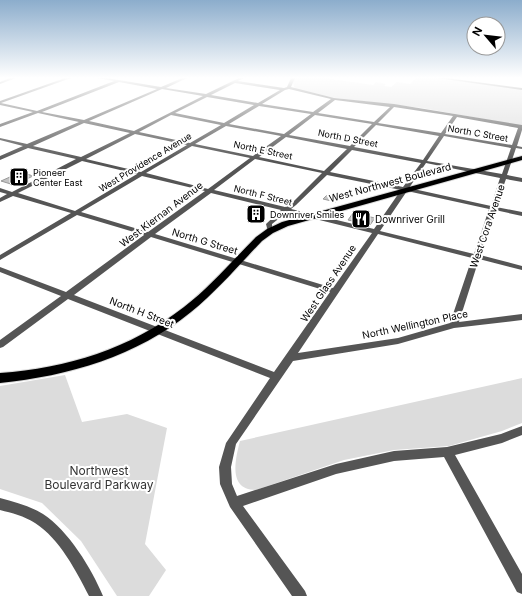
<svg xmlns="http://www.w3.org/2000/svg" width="522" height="596" font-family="Inter,sans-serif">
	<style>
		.green { fill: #dcdcdc }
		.building { fill: #c4c4c4; stroke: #999 }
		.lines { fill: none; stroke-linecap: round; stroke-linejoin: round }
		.major-casing { stroke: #dbdbdb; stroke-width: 2 }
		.minor { fill: #555; fill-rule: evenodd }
		.major { fill: #000; fill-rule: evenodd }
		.labels { text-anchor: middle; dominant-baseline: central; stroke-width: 4; stroke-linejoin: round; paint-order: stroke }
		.far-street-label { font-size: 9px; fill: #000; stroke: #fff }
		.far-poi-label { font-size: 9px; fill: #000; stroke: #fff; text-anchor: start }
		.street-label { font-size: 10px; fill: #000; stroke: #fff }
		.poi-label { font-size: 10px; fill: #000; stroke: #fff; text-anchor: start }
		.near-park-label { font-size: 12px; fill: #333; stroke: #fff }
	</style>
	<rect width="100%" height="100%" fill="#fff"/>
	<g class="green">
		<polygon points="295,78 325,78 373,85 376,82 386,84 384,86 391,87 397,82 410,84 416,78 432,78 522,89 522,126 422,108 327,97 296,89 294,87 293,82"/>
		<polygon points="65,375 82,422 127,414 167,428 145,544 166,570 149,596 117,596 81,541 42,503 0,489 0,386"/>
		<path d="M522,378V423L502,431L449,446L394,450L344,460L256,490C228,490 235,460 240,441Z"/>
	</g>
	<g class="building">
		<polygon points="21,172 33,176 14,185 1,181"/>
		<polygon points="328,194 340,197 336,202 323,199"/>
		<polygon points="256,209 264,212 256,219 247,217"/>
		<polygon points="353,213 375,218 370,225 348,220"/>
	</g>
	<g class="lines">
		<defs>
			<path id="major" d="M522,156V160L288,226L273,233L262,241C239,265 217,291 191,312C137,356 69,376 0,383V373C67,368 130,349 184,307C210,287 232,261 256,237L267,229L282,222Z"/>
		</defs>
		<use href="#major" class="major-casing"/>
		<g class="minor">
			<polygon points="10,78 16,78 0,84 0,82"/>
			<path d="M65,78H71L1,103L37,111L114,81L98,78H107L161,87L182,78H187L166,88L206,94L239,78H244L238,81L284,88L287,87L291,78H295L291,87L334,98L394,104L522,125V130L517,146L522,147V149L516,148L507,175L522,178V182L506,179L496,207L522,212V216L495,210L480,255L522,266V270L479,259L459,322L522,314V320L454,328L398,344L293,361L236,444L231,467L232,484L237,496L336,464L394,451L447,447L501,434L522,426V435L502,443L455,455L522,574V594L517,592L444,457L394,461L336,474L243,506L305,591L307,596H292L230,507L220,484L219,467L226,443L270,378L68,299L3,347L0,348V340L61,296L0,272V267L66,292L144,235L77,215L0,260V255L71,213L13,196L0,202V198L7,194L0,192V188L12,192L76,159L28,148L0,160V156L23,146L0,140V138L27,144L79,122L38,113L0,127V124L33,112L0,105V101ZM119,82L157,89L84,120L42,112ZM235,83L280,90L258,103L211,95ZM162,89L203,96L134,131L89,121ZM289,89L331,99L313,112L262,104L285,90ZM207,97L254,105L224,123L175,113ZM335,100L390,107L374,122L318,113ZM259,106L311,114L284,134L229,124ZM394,107L453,116L441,133L378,123ZM171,115L221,125L190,143L139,132ZM315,115L372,124L350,146L289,135ZM457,117L518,128L512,145L445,134ZM84,123L130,133L81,157L33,146ZM376,125L439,136L423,160L354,147ZM226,126L281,136L253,156L195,144ZM135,134L187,145L141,172L86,159ZM444,136L511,148L502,174L427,161ZM286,137L347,149L324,171L259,157ZM192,146L250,158L208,189L146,173ZM352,150L421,163L403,187L330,172ZM255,159L322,173L292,203L285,207L214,190ZM82,161L137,174L75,211L18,193ZM426,163L500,178L491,206L409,188ZM327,175L401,190L374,229L291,209L296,205ZM142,176L205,191L148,232L81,212ZM407,191L489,209L474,254L380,231ZM211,193L281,210L266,224L268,232H272V224L287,212L372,233L333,288L155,234ZM378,234L472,258L450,323L398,338L298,353ZM151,237L330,292L274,372L74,295Z"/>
			<polygon points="436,78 447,78 522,88 522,90"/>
			<path d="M0,498C15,502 30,506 43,514C68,530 92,569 103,596H89C76,571 60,539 35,523C24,516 12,513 0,510Z"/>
		</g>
		<use href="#major" class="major"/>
	</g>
	<linearGradient id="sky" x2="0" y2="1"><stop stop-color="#8cadcc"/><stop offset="0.48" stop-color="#fff"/><stop offset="1" stop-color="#fff" stop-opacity="0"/></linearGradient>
	<rect width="522" height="162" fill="url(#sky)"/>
	<defs>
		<symbol id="building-square" viewBox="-11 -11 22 22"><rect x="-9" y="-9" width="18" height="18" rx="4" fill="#000" stroke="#fff"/><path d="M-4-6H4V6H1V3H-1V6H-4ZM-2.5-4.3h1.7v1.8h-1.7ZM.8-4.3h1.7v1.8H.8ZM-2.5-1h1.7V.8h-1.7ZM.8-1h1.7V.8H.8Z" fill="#fff"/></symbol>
		<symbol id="restaurant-square" viewBox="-11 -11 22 22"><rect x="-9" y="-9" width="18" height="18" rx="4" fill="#000" stroke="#fff"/><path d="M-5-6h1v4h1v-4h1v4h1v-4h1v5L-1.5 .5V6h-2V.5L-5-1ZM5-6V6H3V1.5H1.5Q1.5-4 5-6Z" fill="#fff"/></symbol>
	</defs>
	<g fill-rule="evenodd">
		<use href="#building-square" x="8" y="166" width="22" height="22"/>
		<use href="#building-square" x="245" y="203" width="22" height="22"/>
		<use href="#restaurant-square" x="350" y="208" width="22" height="22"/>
	</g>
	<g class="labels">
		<g class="far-street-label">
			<text transform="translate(478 133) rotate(10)">North C Street</text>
			<text transform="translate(348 138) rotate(11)">North D Street</text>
			<text transform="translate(263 150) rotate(12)">North E Street</text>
			<text transform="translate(145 162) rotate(-31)">West Providence Avenue</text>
			<text transform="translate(263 195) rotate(14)">North F Street</text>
		</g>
		<g class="far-poi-label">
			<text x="33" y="172">Pioneer<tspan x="33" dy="10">Center East</tspan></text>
			<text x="270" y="214">Downriver Smiles</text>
		</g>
		<g class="street-label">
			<text transform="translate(390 182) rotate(-15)">West Northwest Boulevard</text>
			<text transform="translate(161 214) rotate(-37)">West Kiernan Avenue</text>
			<text transform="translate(487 226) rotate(-71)">West Cora Avenue</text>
			<text transform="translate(205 241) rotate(17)">North G Street</text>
			<text transform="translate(328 283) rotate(-56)">West Glass Avenue</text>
			<text transform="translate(142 312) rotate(21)">North H Street</text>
			<text transform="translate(415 324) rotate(-12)">North Wellington Place</text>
		</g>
		<g class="poi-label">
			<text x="375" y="219">Downriver Grill</text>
		</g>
		<g class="near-park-label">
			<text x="99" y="470">Northwest<tspan x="99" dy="14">Boulevard Parkway</tspan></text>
		</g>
	</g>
	<g transform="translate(486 36) rotate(298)"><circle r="19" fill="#ffffff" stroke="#999999"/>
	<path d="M0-3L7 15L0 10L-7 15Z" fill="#000000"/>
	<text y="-6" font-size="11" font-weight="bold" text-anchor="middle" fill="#000000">N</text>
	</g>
</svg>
